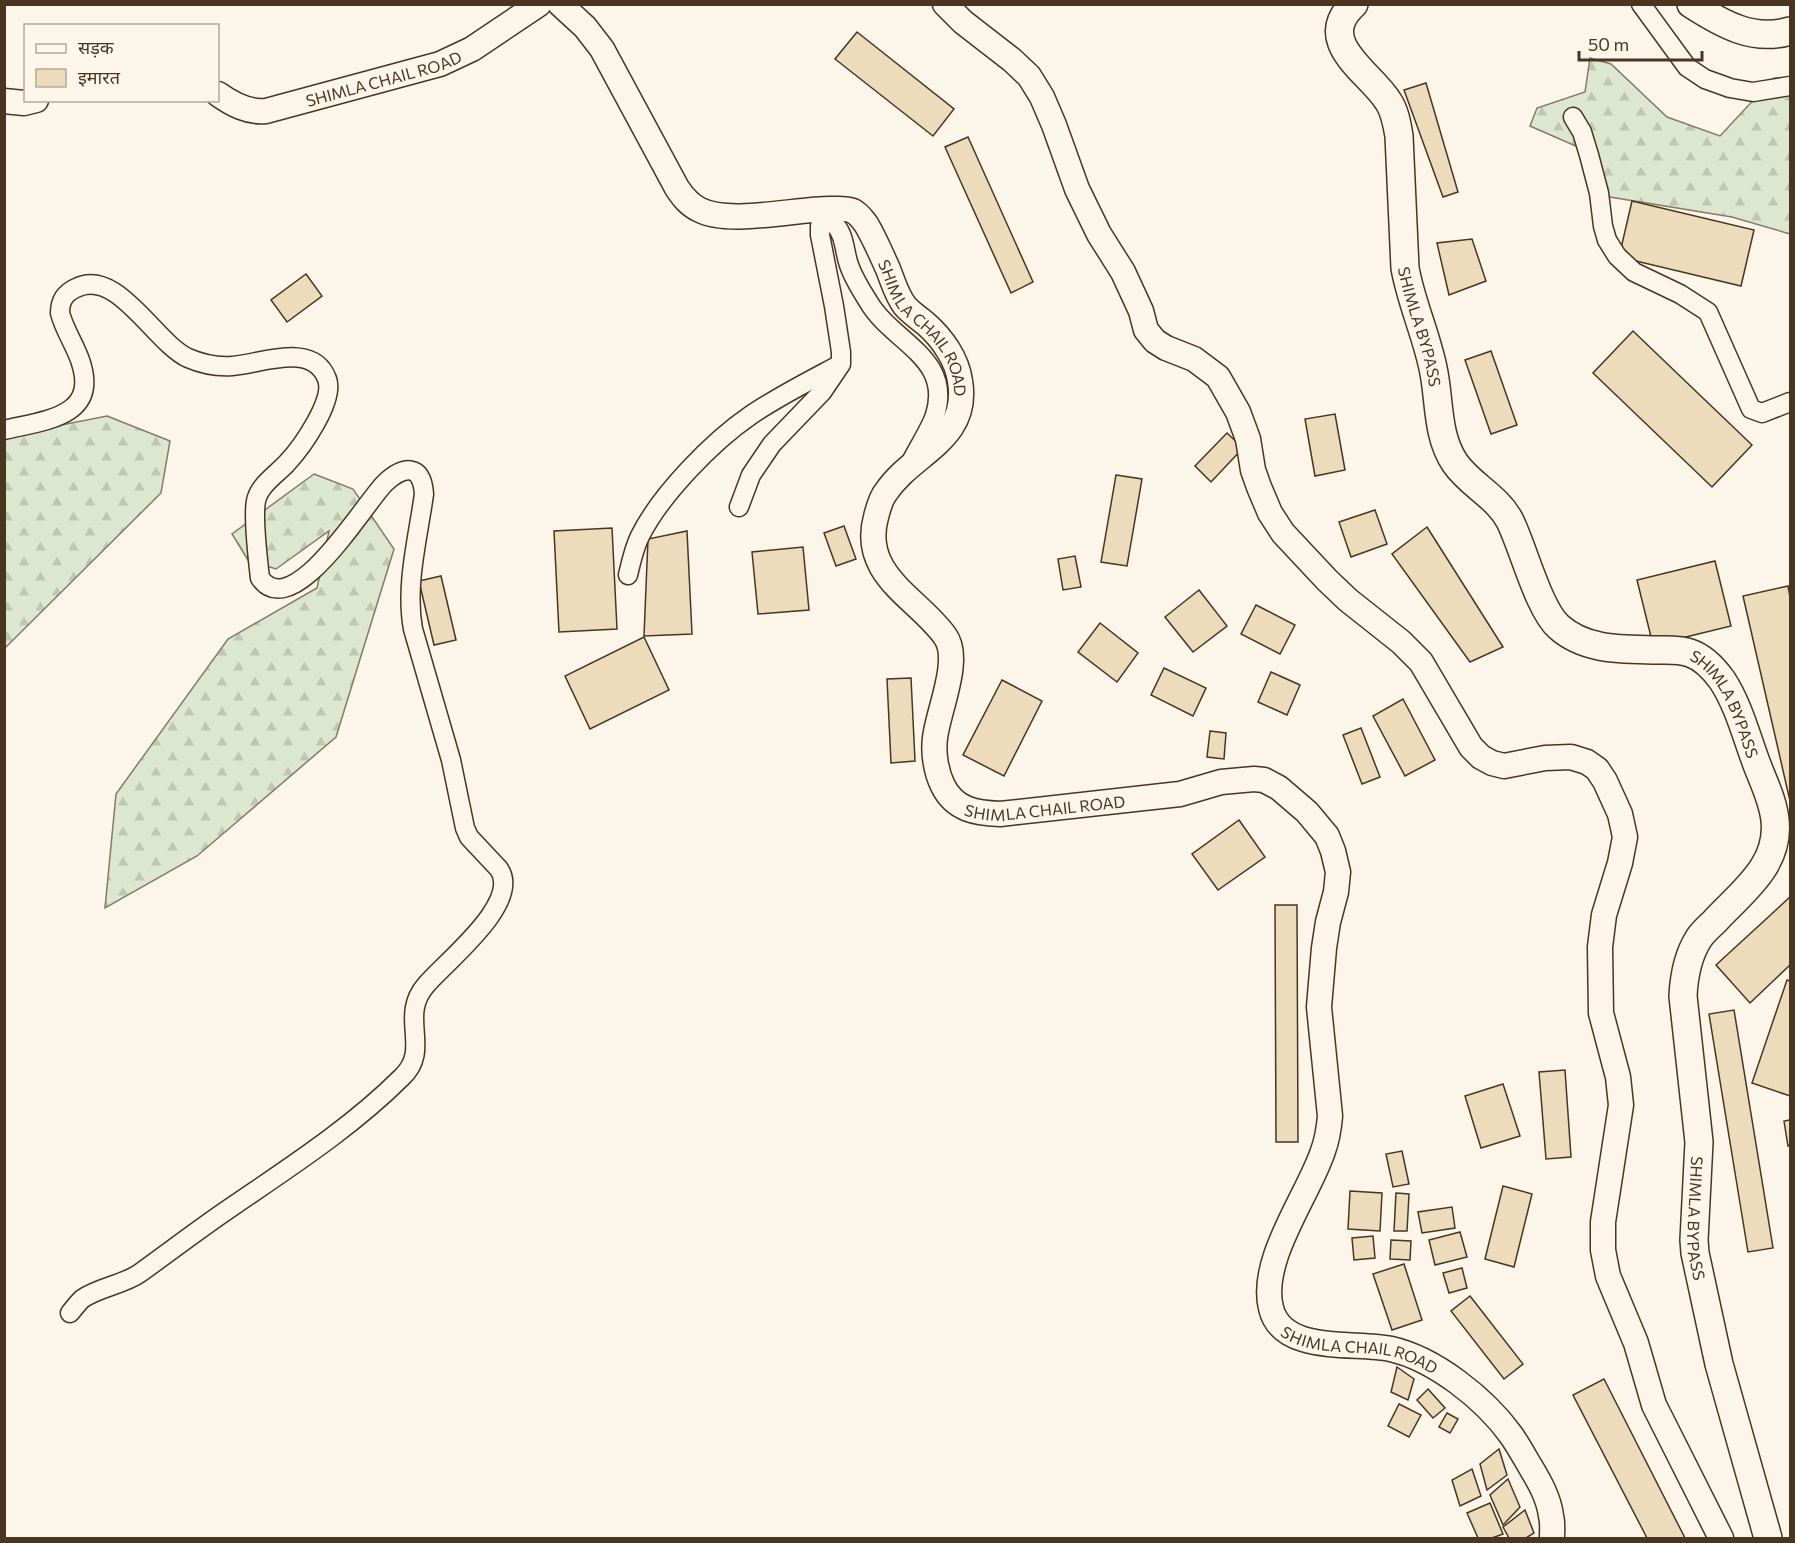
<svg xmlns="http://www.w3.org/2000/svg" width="1795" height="1543" font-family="Commissioner,'Noto Sans Devanagari',sans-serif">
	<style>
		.forest { fill: url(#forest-firs); stroke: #887966; stroke-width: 1.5 }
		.building { fill: #ecdcbc; stroke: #4a3520; stroke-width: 1.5 }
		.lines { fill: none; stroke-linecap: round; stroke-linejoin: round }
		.minor-casing { stroke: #4a3520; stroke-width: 21 }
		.major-casing { stroke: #4a3520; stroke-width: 27 }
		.highway-casing { stroke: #4a3520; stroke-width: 30 }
		.minor { stroke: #fbf6e9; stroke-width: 18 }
		.major { stroke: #fbf6e9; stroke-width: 24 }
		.highway { stroke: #fbf6e9; stroke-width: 27 }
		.labels { text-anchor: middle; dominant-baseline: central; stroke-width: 4.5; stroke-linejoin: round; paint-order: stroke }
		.street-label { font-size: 16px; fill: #4a3520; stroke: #fbf6e9 }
	</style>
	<defs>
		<pattern id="forest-firs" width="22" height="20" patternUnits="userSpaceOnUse" patternTransform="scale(1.5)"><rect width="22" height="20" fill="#dce7d0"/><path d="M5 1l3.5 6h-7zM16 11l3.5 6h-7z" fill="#bec7b2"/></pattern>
	</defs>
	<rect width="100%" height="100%" fill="#fbf6e9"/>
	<g class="forest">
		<polygon points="1590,58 1611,64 1667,117 1720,136 1774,78 1790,78 1790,234 1732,217 1604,196 1585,150 1530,126 1537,108 1585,92"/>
		<polygon points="107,416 170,441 161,493 5,648 5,436"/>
		<polygon points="314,474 353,489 394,549 336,737 197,856 105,908 116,794 228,639 317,588 329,531 276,569 248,560 232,534"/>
	</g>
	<g class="building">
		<polygon points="857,32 954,109 933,136 835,59"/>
		<polygon points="1426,83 1458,192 1443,197 1404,90"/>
		<polygon points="968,137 1033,282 1011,293 945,147"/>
		<polygon points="1632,201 1754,230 1741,286 1619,257"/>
		<polygon points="1472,239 1486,281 1449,295 1437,243"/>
		<polygon points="306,274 322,296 287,322 271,300"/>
		<polygon points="1633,331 1752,445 1712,487 1593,373"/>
		<polygon points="1491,351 1517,425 1491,434 1465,360"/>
		<polygon points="1335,414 1345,470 1315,476 1305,419"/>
		<polygon points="1227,433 1243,448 1211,482 1195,466"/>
		<polygon points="1116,475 1142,479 1127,566 1101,562"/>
		<polygon points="1375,510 1387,544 1351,557 1339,522"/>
		<polygon points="844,526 856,559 836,566 824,533"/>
		<polygon points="1427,527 1503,647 1470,662 1392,554"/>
		<polygon points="612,528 617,629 559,632 554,531"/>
		<polygon points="687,531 692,634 644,636 648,539"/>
		<polygon points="803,547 809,610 758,614 752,552"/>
		<polygon points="1075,556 1081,587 1063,590 1058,559"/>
		<polygon points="1715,561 1731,626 1653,645 1637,580"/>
		<polygon points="441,576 456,640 434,645 419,581"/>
		<polygon points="1788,586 1790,597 1790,801 1743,596"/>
		<polygon points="1199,590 1227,626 1193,652 1165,617"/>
		<polygon points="1256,605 1295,625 1280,654 1241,634"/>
		<polygon points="1100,623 1138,653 1117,682 1078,652"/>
		<polygon points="644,637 669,690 590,729 565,676"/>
		<polygon points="1164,668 1206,688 1193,716 1151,695"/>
		<polygon points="1271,672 1300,685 1287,715 1258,702"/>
		<polygon points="911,678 915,761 891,763 887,679"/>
		<polygon points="1002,680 1042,701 1004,776 963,755"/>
		<polygon points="1403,699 1435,760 1405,776 1373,716"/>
		<polygon points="1361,728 1380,777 1362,784 1343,735"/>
		<polygon points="1210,731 1226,733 1224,759 1207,757"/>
		<polygon points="1239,820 1265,857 1218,890 1192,854"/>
		<polygon points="1790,897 1790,965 1750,1003 1716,965"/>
		<polygon points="1275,905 1297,905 1298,1142 1276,1142"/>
		<polygon points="1787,980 1790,981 1790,1096 1752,1083"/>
		<polygon points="1734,1010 1773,1248 1748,1252 1709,1014"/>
		<polygon points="1565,1070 1571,1157 1546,1159 1539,1072"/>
		<polygon points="1503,1084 1520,1136 1481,1148 1465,1096"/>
		<polygon points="1790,1120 1790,1145 1788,1146 1784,1121"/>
		<polygon points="1402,1151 1409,1184 1393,1187 1386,1154"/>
		<polygon points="1503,1186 1532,1194 1514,1267 1485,1259"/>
		<polygon points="1350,1191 1382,1193 1380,1231 1348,1229"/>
		<polygon points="1396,1193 1409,1194 1407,1231 1394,1231"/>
		<polygon points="1452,1207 1455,1228 1422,1233 1418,1212"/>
		<polygon points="1460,1232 1467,1257 1435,1265 1429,1240"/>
		<polygon points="1373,1236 1375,1258 1354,1260 1352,1238"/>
		<polygon points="1391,1240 1411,1241 1410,1260 1390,1259"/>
		<polygon points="1404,1264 1422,1320 1392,1330 1373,1274"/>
		<polygon points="1462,1268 1467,1288 1449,1293 1443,1273"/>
		<polygon points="1470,1296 1523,1364 1504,1379 1451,1311"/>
		<polygon points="1397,1367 1414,1379 1408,1400 1391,1392"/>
		<polygon points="1604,1379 1685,1538 1647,1538 1573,1395"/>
		<polygon points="1428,1389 1445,1408 1433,1418 1417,1400"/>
		<polygon points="1399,1404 1421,1415 1409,1437 1388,1426"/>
		<polygon points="1447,1413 1458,1419 1450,1433 1439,1427"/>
		<polygon points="1499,1449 1507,1475 1487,1490 1480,1464"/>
		<polygon points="1472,1469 1481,1496 1460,1506 1452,1480"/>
		<polygon points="1508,1479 1520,1507 1503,1525 1490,1495"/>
		<polygon points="1490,1503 1503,1534 1492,1538 1478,1538 1467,1513"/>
		<polygon points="1525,1510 1534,1533 1526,1538 1509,1538 1503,1527"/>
	</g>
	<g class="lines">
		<defs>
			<g id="minor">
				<polyline points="1641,4 1687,67 1705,79 1730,88 1753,92 1790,86"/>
				<polyline points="1573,117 1582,132 1589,155 1599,193 1603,226 1607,240 1617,256 1634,272 1680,294 1708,312 1751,409 1762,413 1790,402"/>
				<path d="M4,430C46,420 100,417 80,360C74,343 64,329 60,313C60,300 65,293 76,288C117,267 154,342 188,358C202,364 218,367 232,366C261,364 313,341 327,379C335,400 302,447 287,463C277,474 259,485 256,501C253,516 258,561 260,578C293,625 366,501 385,483C404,465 422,464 424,494C418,538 405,585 413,629L451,760L465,828L469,837L499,869C522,903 445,962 426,985C398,1017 432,1049 402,1077C353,1126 293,1165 236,1204C203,1226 172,1250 140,1273C123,1285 99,1287 82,1299C78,1303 74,1308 70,1313"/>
				<path d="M739,507L751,475L772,444L822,392L841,364V352L834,306L820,235V226L823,222L833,223C845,233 844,251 849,265C853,277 861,290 868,301C892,343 953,357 935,415C930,430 917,449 910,464"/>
				<path d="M628,575C631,562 634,548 640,536C661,494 713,441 751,415C779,396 809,381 839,365"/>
			</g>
			<g id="major">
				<path id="s1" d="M560,4L585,27L602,49L677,188C683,197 689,205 700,210C729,225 796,209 830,209C837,209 846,208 853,211C859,214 862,219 866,224C875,239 881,254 888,269C893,282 897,296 905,306C911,313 919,318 926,324C942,338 957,359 960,381C970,440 913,452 886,492C881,498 878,509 876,517C860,575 918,598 945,636C962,659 938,711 935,738C933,753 936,772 943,786C955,810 976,813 1000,814L1180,794L1221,782L1254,779L1264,780L1279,788L1307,812L1327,836L1333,851L1338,872L1336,892L1328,922L1324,948L1319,1007L1330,1116C1329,1128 1327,1140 1323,1151C1308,1196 1259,1260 1271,1308C1282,1355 1356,1341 1391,1349C1435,1359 1485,1399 1511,1435C1518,1445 1524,1456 1530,1466C1539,1481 1549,1498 1551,1516C1553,1523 1552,1531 1552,1538"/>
				<polyline points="945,4 963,22 1012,60 1029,76 1042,97 1054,125 1077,189 1099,234 1123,272 1141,311 1146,330 1155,341 1166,348 1194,359 1218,377 1238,412 1248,439 1253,470 1259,487 1270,513 1283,533 1327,580 1348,600 1401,642 1421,662 1471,747 1481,757 1492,763 1504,766 1545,758 1571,757 1587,762 1597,769 1605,781 1620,814 1625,837 1620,863 1604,915 1600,947 1601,1013 1618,1077 1621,1105 1603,1222 1603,1250 1608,1276 1636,1343 1654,1405 1721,1538"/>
				<path id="s2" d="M218,94C232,104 248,113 266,111L440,64L472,49L539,4"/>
				<polyline points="4,101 24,103 36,100"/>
			</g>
			<g id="highway">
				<path id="s3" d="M1354,4C1313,42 1370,72 1388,101C1395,111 1397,124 1399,136L1405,268C1411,302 1426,334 1433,368C1440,399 1436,435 1455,463C1470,485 1498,497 1510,521C1523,547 1539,610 1559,627C1586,651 1623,649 1657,650C1667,650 1680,649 1690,653C1702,657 1714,669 1722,680C1738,704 1746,735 1756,762C1763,781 1773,800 1775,820C1780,865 1743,891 1715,921C1710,926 1703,932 1699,938C1688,955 1684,976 1683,996L1699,1142L1694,1240L1695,1253L1719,1364L1768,1538"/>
				<path d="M1691,4C1722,24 1753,42 1790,31"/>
			</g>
		</defs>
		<use href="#minor" class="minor-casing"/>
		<use href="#major" class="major-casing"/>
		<use href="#highway" class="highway-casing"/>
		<use href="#minor" class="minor"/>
		<use href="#major" class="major"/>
		<use href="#highway" class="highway"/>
	</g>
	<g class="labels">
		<g class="street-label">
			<text stroke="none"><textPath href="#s2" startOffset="174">SHIMLA CHAIL ROAD</textPath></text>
			<text stroke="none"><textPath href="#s3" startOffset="348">SHIMLA BYPASS</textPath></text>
			<text stroke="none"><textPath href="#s1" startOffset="546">SHIMLA CHAIL ROAD</textPath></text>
			<text stroke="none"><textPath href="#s3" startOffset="888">SHIMLA BYPASS</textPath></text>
			<text stroke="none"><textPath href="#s1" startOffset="1191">SHIMLA CHAIL ROAD</textPath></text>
			<text stroke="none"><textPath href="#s3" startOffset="1446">SHIMLA BYPASS</textPath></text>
			<text stroke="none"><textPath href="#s1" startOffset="2091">SHIMLA CHAIL ROAD</textPath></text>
		</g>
	</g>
	<rect width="1795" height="1543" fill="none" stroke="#4a3520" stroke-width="12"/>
	<rect x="24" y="24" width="195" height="78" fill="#fbf6e9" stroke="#b4a999" stroke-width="1.5"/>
	<rect x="36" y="44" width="30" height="9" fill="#fbf6e9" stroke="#b4a999" stroke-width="1.5"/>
	<text x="78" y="54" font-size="18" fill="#4a3520">सड़क</text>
	<rect x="36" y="69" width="30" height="18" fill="#ecdcbc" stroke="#b4a999" stroke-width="1.5"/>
	<text x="78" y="84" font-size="18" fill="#4a3520">इमारत</text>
	<path d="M1579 51v9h123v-9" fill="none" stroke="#4a3520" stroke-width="3"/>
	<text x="1588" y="51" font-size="18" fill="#4a3520" stroke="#fbf6e9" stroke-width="4.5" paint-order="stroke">50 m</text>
</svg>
